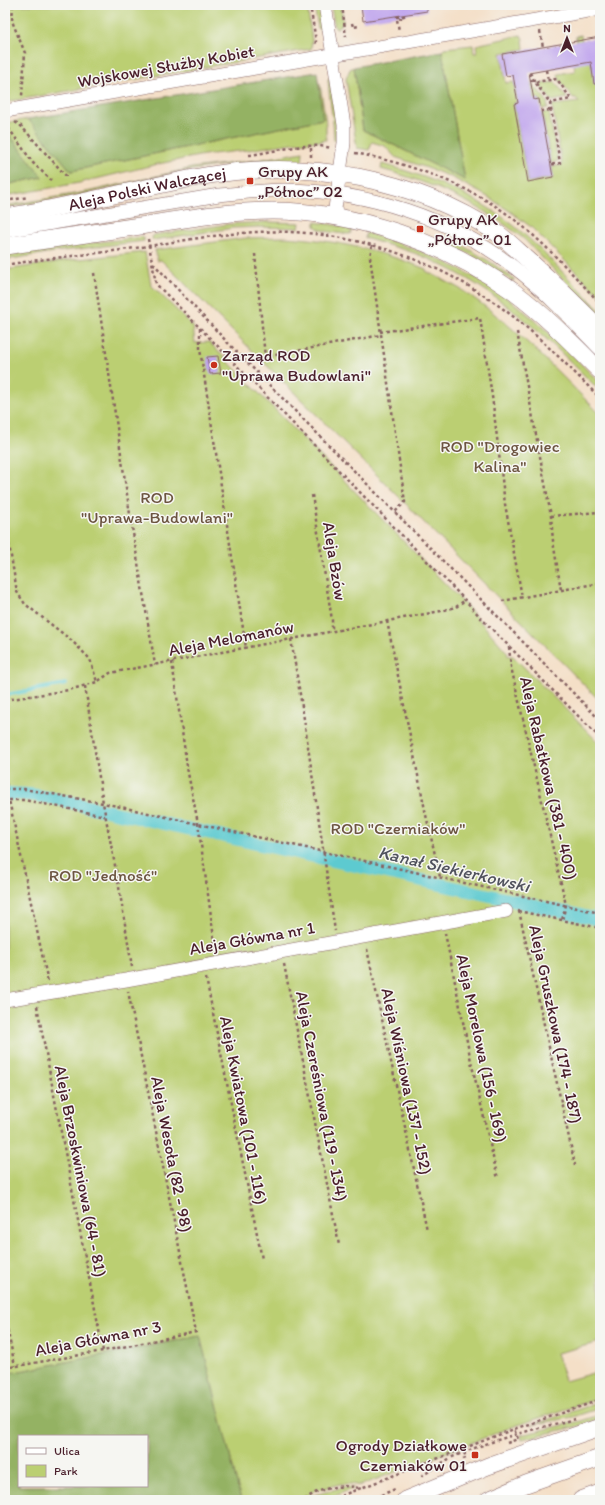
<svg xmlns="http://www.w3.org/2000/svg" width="605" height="1505" font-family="Itim,sans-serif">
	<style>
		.green { fill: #bbcf72; stroke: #82774e }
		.forest { fill: #94b264; stroke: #6f6848; fill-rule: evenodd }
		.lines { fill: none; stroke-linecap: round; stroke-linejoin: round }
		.stream { stroke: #5dcad0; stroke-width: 4 }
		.canal { stroke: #5dcad0; stroke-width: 13 }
		.building { fill: #bea2ed }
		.minor-casing { stroke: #866262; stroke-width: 14 }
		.major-casing { stroke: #866262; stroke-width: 18 }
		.path { stroke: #866262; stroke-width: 2.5; stroke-dasharray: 3 3; stroke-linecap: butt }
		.minor { stroke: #fff; stroke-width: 13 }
		.major { stroke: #fff; stroke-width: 17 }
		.poi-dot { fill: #c8321e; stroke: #f6f6f2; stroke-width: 1.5 }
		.labels { text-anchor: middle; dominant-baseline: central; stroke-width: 3; stroke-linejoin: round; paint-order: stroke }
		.street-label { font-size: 17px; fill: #4a1f2b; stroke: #f6f6f2 }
		.poi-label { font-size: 17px; fill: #4a1f2b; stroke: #f6f6f2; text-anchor: start }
		.park-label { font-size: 17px; fill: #6c5440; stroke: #f6f6f2 }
		.water-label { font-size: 18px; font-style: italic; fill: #50525d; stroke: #f6f6f2 }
	</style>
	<rect width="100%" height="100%" fill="#f6f6f2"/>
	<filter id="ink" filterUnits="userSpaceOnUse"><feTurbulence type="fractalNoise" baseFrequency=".025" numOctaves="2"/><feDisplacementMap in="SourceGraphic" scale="8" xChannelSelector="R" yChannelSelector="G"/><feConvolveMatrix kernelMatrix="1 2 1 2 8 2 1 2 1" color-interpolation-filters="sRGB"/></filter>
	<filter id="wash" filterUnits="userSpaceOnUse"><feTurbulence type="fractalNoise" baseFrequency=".012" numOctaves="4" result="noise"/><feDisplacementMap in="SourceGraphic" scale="16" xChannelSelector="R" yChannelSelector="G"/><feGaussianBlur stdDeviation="0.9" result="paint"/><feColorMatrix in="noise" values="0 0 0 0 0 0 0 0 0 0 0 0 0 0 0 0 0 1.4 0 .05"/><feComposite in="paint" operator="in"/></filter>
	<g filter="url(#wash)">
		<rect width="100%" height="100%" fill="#f4dfc7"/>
		<g class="green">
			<polygon points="5,5 307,5 312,40 311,49 5,102"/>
			<polygon points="314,5 320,5 324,30 321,31 318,28"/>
			<polygon points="341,6 343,23 338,28 335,28 331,7"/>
			<polygon points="521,35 523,39 524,49 501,53 506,83 514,82 517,102 514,103 528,182 553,178 552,167 562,165 552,105 579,102 576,98 573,98 560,81 558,74 575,71 571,48 576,41 576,36 581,35 582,41 588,40 592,68 597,67 600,88 600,296 531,227 511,212 488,197 453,178 436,171 395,157 385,146 372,142 369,150 357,148 346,79 350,69 354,67 363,130 465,180 442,51 444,48 473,45 474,53 477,53 476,45"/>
			<path d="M330,78L337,124V142L334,140C334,119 329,99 328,79Z"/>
			<polygon points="318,82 320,84 326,123 326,140 322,140 322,141 293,143 248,150 204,155 158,164 79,183 5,196 5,185 42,177 5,129 5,123 28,119 71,171 323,119"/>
			<polygon points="531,82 547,101 548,108 542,109 540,99 534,99"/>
			<polygon points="555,82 567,98 552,101 540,86 540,84"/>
			<polygon points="549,112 558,161 551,163 542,113"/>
			<polygon points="303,152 302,162 258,162 216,166 174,173 91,193 5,208 5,206 91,191 192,168 257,160"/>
			<path d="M382,164C428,176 476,196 513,225C527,236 539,248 551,260C567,277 584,294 600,310V317L524,239C482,205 433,183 381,169Z"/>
			<polygon points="269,222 300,223 299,228 258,227 233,228 153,240 152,237 154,235 230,224"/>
			<path d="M315,222L353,228L350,234C342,234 320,232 315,226Z"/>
			<path d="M366,233C418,248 468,269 511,301C543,325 572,355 600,383V391C546,337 500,291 429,259C409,250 387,245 365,238Z"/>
			<path d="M142,237L144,238V241L54,252L5,260V255C50,247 96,243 142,237Z"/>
			<path d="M284,237C336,240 378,250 426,269V271C441,279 457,286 471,296C519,330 559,373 600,414V701L402,500L161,260L157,261L155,250L246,238Z"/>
			<polygon points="448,237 489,261 514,279 513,281 469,254 445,242"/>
			<polygon points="145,252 151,285 193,326 195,343 209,342 463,602 507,652 508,656 513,656 600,744 600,1342 557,1353 565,1381 600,1371 600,1398 515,1426 359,1486 352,1484 340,1484 314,1491 302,1500 241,1500 200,1336 5,1374 5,270 70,260"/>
			<polygon points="600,1402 600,1408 573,1417 532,1425"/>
			<polygon points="600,1415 600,1419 579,1426 522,1439 521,1435 581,1421"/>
			<polygon points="344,1487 354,1488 325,1500 307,1500 314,1495"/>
		</g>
		<g class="forest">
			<polygon points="442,51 465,180 363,130 354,67"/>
			<polygon points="317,72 323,119 71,171 28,119"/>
			<polygon points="5,129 42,177 5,185"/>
			<path d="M200,1336L241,1500H5V1374ZM19,1436H147V1486H19Z"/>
		</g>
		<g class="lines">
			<polyline class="stream" points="5,695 66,684"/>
			<g class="canal">
				<path d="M5,794C38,792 71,803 103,810"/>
				<polyline points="108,811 198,831"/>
				<polyline points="200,831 560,911"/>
				<polyline points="566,912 600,920"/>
			</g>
		</g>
		<g id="blocks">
			<g class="building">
				<polygon points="361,5 427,5 427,11 363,21"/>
				<polygon points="600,37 600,84 594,84 591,62 529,73 534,100 539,99 553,177 528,182 514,104 518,103 513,75 506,76 502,54"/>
				<polygon points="218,356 221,373 210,374 207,357"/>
			</g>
		</g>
	</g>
	<g filter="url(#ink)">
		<use href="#blocks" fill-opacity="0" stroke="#866262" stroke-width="1"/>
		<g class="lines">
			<defs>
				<g id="minor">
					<polyline points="325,5 344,125 344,143 334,216"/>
					<polyline points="5,111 600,9"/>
					<path d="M5,231L219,195C241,193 263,190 285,190C367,191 450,217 515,268C546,292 573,321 600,349"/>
					<polyline points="5,1000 126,980 506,911"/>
				</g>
				<g id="major">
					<path id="s1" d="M5,217C74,206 141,187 210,175C309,159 414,178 497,233C507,240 516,249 525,257C551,280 575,304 600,329"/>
					<path d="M5,246C50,239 95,233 140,226C183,219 228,211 272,211C356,211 446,243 514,292C545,315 573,344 600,371"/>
					<polyline points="405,1500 488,1466 600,1427"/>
					<polyline points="488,1500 526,1484 600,1458"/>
					<polyline points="581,1500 600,1493"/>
				</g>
			</defs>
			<use href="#minor" class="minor-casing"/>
			<use href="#major" class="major-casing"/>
			<g class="path">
				<polyline points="13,5 12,21 25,53 22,96"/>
				<polyline points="310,5 316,41 315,46"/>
				<polyline points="342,5 346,37"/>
				<polyline points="397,16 397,17 404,16 404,18 397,19 399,31"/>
				<polyline points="352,23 353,27 360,26"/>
				<polyline points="540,31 543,47"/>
				<polyline points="546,70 548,80"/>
				<polyline points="530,73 535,82 550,103 560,163 550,165"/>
				<polyline points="530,80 535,82 557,79 571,99 550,103"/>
				<polyline points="541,111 551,110"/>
				<polyline points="15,122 21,126 67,177"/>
				<polyline points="5,123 33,163 51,180"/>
				<path d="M355,153C416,165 479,188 526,229C553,252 576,278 600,303"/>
				<path d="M249,155C276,152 304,141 331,148"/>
				<polyline points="311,157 311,146"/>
				<polyline points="5,201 28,197"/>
				<polyline points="148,239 156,284 200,328 465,600 482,619 600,738"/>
				<polyline points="372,245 370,257 405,502 395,512"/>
				<polyline points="255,254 265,357 381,335"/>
				<polyline points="153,263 228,343 600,720"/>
				<path d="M5,265C46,258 87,255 128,249C171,243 214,234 257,232C335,228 418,252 483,295C527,323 563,361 600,398"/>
				<polyline points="94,273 131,521 155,665"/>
				<polyline points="200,328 200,349 246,648"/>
				<polyline points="380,332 480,318 492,396 505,504 522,597"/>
				<polyline points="517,332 551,516 553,541 561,590"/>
				<polyline points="312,495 332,620 332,631"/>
				<polyline points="551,516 600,512"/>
				<polyline points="5,520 17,592 25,604 71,640 90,659 97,682"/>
				<polyline points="502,601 600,583"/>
				<polyline points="387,621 426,815 440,877"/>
				<polyline points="291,639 304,719 335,931"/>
				<polyline points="509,647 511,667 566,905 562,920"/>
				<polyline points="172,662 188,773 198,823 216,952"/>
				<polyline points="85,686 103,803 118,881 132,967"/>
				<polyline points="5,700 69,690 97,682 110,673 441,611 456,607 465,600"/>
				<polyline points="5,777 7,789"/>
				<polyline points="5,789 24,789 103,803 600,913"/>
				<polyline points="5,800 9,800 48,982"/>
				<polyline points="9,800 24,800 105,816"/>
				<polyline points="518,911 600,928"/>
				<polyline points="519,911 575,1165"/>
				<polyline points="445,933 471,1061 498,1179"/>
				<polyline points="367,949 427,1230"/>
				<polyline points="284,964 339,1245"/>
				<polyline points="206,978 262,1259"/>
				<polyline points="37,1006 103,1351"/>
				<polyline points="5,1318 15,1366"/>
				<polyline points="5,1368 103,1351 196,1332 128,991"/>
				<polyline points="507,1443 518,1439 514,1429"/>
				<polyline points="463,1459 466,1458 463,1449"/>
				<path d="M421,1476C433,1470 443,1461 455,1456C494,1439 534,1429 575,1419"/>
				<path d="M305,1500C315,1489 344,1483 358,1488"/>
				<polyline points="330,1500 514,1429 600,1400"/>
				<polyline points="370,1500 395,1489"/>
			</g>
			<use href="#minor" class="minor"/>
			<use href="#major" class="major"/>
		</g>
	</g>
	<g class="poi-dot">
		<rect x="246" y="177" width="8" height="8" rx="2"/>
		<rect x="416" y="225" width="8" height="8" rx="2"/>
		<circle cx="214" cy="365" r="4"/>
		<rect x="471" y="1451" width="8" height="8" rx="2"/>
	</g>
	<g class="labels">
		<g class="street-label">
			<text transform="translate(166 66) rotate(-10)">Wojskowej Służby Kobiet</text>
			<text stroke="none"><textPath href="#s1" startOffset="145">Aleja Polski Walczącej</textPath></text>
			<text transform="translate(335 561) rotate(81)">Aleja Bzów</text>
			<text transform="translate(231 638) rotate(-11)">Aleja Melomanów</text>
			<text transform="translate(549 778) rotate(77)">Aleja Rabatkowa (381 - 400)</text>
			<text transform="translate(252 938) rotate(-10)">Aleja Główna nr 1</text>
			<text transform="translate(556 1024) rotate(78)">Aleja Gruszkowa (174 - 187)</text>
			<text transform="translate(482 1048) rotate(78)">Aleja Morelowa (156 - 169)</text>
			<text transform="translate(407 1081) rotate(78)">Aleja Wiśniowa (137 - 152)</text>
			<text transform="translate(322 1096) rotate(79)">Aleja Czereśniowa (119 - 134)</text>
			<text transform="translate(244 1110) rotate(79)">Aleja Kwiatowa (101 - 116)</text>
			<text transform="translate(172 1154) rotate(79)">Aleja Wesoła (82 - 98)</text>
			<text transform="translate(81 1171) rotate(79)">Aleja Brzoskwiniowa (64 - 81)</text>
			<text transform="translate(98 1338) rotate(-11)">Aleja Główna nr 3</text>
		</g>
		<g class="poi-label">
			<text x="258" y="171">Grupy AK<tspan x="258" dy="20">„Północ” 02</tspan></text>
			<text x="428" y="219">Grupy AK<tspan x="428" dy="20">„Północ” 01</tspan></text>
			<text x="222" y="355">Zarząd ROD<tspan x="222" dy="20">"Uprawa Budowlani"</tspan></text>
			<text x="467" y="1445" text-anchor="end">Ogrody Działkowe<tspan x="467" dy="20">Czerniaków 01</tspan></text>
		</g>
		<g class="park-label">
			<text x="500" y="446">ROD "Drogowiec<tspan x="500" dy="20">Kalina"</tspan></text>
			<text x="157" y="497">ROD<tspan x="157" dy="20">"Uprawa-Budowlani"</tspan></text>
			<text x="398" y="828">ROD "Czerniaków"</text>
			<text x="103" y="875">ROD "Jedność"</text>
		</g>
		<g class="water-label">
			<text transform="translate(454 869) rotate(13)">Kanał Siekierkowski</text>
		</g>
	</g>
	<rect width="605" height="1505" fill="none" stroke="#f6f6f2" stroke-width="20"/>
	<rect x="18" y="1435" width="130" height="52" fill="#f6f6f2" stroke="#b1a0a2"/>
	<rect x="26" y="1448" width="20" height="6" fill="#ffffff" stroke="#b1a0a2"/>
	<text x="54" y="1455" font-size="12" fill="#4a1f2b">Ulica</text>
	<rect x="26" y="1465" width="20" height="12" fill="#bbcf72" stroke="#b1a0a2"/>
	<text x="54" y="1475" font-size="12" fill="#4a1f2b">Park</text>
	<g transform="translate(567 38)" stroke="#f6f6f2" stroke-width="3" paint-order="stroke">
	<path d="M0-3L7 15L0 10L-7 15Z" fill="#4a1f2b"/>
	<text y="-6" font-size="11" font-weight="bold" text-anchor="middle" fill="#4a1f2b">N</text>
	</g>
</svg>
